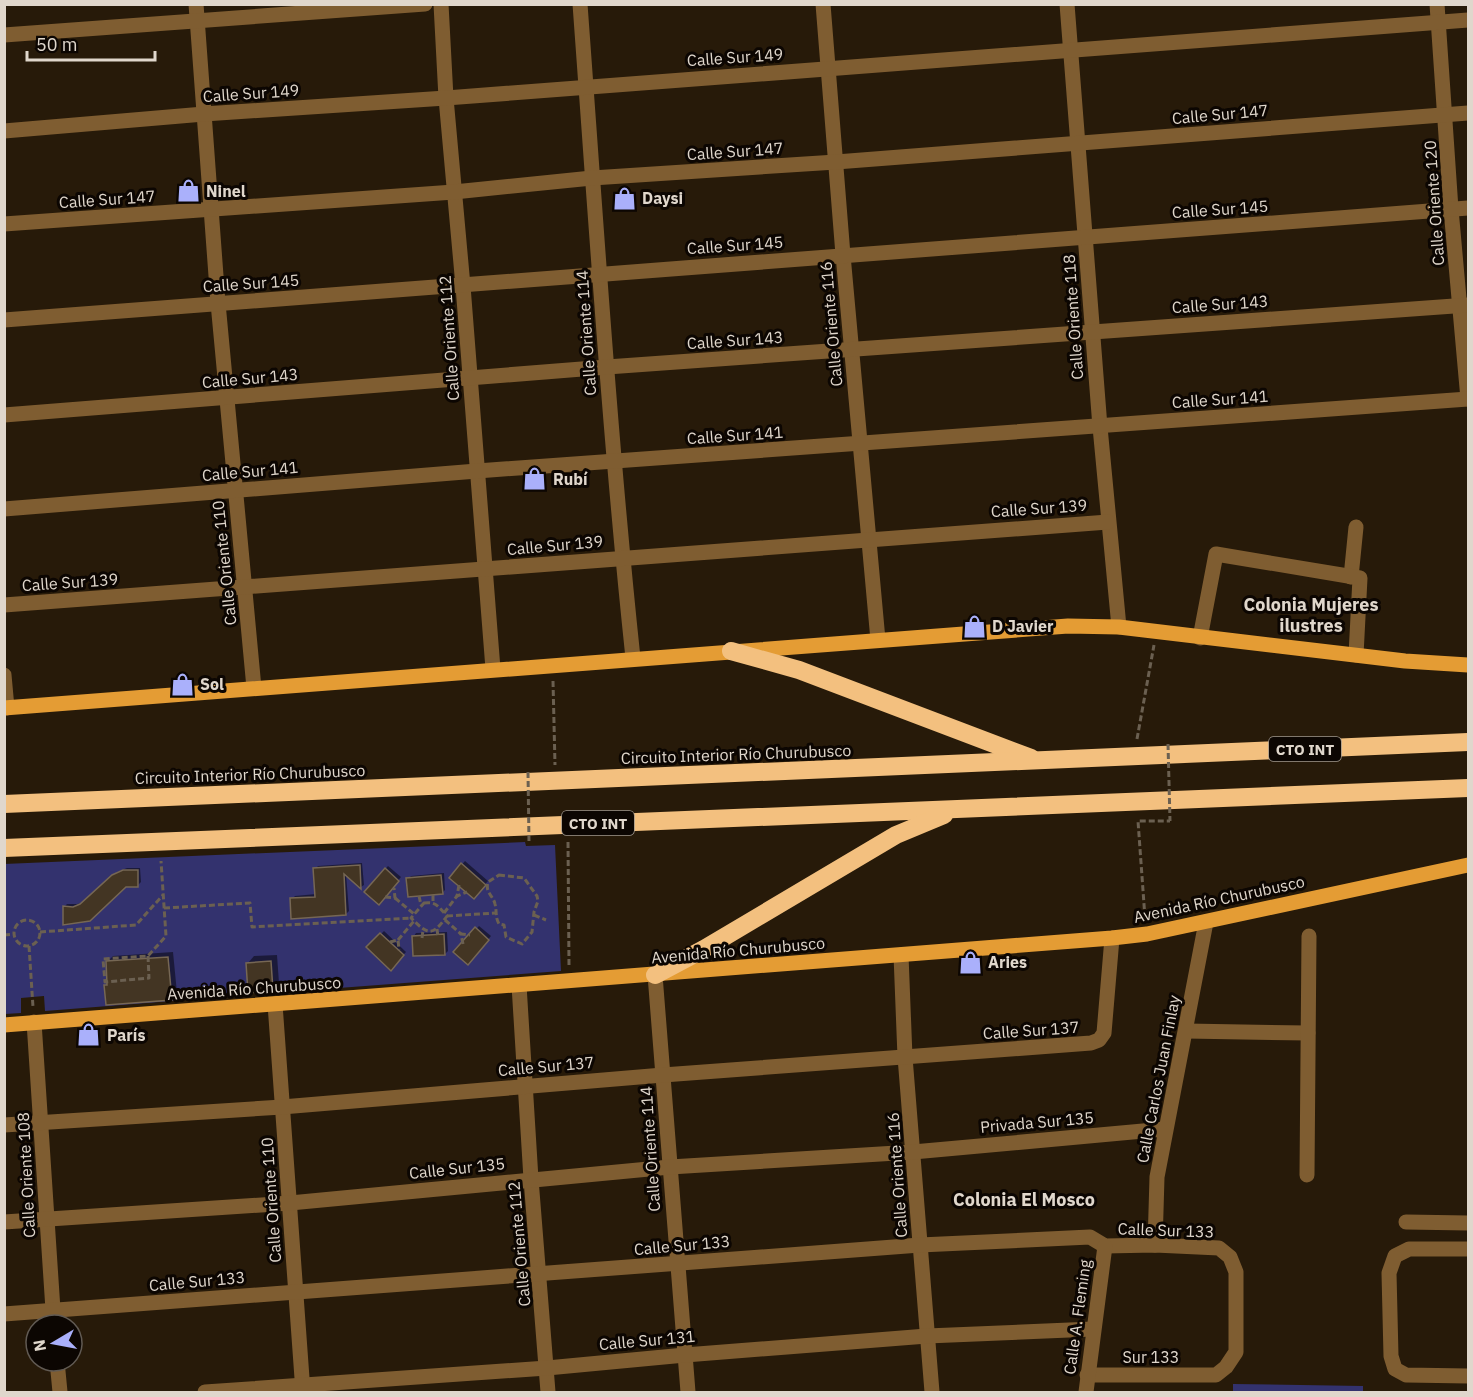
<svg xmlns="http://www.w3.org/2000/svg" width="1473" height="1397" font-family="'IBM Plex Sans',sans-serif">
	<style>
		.green { fill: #33326e }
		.shadow { fill: #0007 }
		.building { fill: #433523; stroke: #766754; stroke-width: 1.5 }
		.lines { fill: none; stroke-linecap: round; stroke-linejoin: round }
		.path { stroke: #6b6051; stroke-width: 3; stroke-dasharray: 6 3; stroke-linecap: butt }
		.minor { stroke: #7f5d31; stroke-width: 15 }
		.major { stroke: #e49c34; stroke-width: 15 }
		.highway { stroke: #f3c07f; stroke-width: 18 }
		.path-bridge { stroke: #6b6051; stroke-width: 3; stroke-dasharray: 6 3; stroke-linecap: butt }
		.labels { text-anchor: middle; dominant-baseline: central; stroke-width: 6; stroke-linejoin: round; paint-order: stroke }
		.shield { fill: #0c0602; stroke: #a0988f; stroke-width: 1.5 }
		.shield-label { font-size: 15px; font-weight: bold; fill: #e0d7cc }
		.street-label { font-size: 16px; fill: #e0d7cc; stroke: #0c0602 }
		.poi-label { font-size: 16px; font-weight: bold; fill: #e0d7cc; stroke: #0c0602; text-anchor: start }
		.neighbourhood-label { font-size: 18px; font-weight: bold; fill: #e0d7cc; stroke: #0c0602 }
	</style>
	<rect width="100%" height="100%" fill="#271a09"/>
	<g class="green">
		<polygon points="525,842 526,846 555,845 561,971 273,993 273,991 249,993 248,995 45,1011 44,996 21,998 21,1013 5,1014 4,864"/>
		<polygon points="1233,1384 1363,1386 1363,1392 1233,1392"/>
	</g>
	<g class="shadow">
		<polygon points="465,861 488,881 474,897 451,877"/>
		<polygon points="362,863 364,885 361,887 346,874 349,911 346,914 292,899 295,896 316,894 315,869 318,866"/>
		<polygon points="388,866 401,877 379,903 366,892"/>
		<polygon points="127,868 140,868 141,882 138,885 125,886 89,920 64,907 67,904 77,904 85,902 117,872"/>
		<polygon points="444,873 445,890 442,893 408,879 411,876"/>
		<polygon points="479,926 491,936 468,963 456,952"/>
		<polygon points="384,931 406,952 391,968 368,947"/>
		<polygon points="447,932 448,951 445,954 414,936 416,933"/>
		<polygon points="173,952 177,993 171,999 106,986 109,983 107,962 113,956"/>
		<polygon points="277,955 279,983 273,990 248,963 254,956"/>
	</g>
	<g class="building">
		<polygon points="461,863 486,885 474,899 449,878"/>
		<polygon points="360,865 361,889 344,874 346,915 291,919 290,898 315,897 313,868"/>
		<polygon points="385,868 399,881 379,905 364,892"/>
		<polygon points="123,870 138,870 138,887 126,887 90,921 63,925 63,906 73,907 80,904 112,875"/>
		<polygon points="441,875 443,894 408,897 406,878"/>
		<polygon points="475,927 489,940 468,965 453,952"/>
		<polygon points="380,933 404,955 391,971 366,947"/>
		<polygon points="444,934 445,955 413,956 412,936"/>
		<polygon points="168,957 172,1000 106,1005 104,985 107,985 106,961"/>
		<polygon points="271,961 273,991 248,993 246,963"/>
	</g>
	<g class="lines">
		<g class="path">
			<polyline points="553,681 555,765"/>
			<polyline points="1137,739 1154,645"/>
			<polyline points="568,842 569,965"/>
			<path d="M499,875L524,878L537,896L538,901L534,912L532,932L522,944L506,937L504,925L499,924C495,917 497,912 495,904C493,895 485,893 488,882Z"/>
			<polyline points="459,885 457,896 467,892"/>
			<polyline points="433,895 433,903"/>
			<polyline points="419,896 421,905"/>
			<polyline points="385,897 395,898 394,888"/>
			<polyline points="395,898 414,914"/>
			<path d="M424,903C437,901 439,908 447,916C432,937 428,935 411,918Z"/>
			<polyline points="164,908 250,903 252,927 411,918"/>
			<polyline points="444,913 457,896"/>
			<polyline points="534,915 546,920"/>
			<polyline points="447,916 495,913"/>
			<polyline points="1145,918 1138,821 1170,821"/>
			<polyline points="445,920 461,934"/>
			<circle cx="27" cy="933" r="13"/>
			<polyline points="437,929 438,937"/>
			<polyline points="40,932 136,925 163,895"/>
			<polyline points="4,935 15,934"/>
			<polyline points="422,938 423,930"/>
			<polyline points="398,940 414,921"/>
			<polyline points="390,942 398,940 399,950"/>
			<polyline points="463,944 461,934 470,935"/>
			<polyline points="29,946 33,1007"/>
			<polyline points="148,956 149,978 105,982 103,959 148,956 166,936 161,861"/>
		</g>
		<g class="minor">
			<polyline points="196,4 218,303 254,688"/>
			<polyline points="441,4 446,98 463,286 493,669"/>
			<path d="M580,4C596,222 610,441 633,658"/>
			<polyline points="823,4 843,255 878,640"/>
			<polyline points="1067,4 1100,427 1119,627"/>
			<polyline points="1437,4 1451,209 1468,399"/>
			<polyline points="4,35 425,4"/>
			<polyline points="4,131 204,114 446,98 1468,20"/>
			<polyline points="4,224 454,192 592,178 836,162 1468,113"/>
			<polyline points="4,320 1468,208"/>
			<polyline points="4,415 607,367 1468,305"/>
			<polyline points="4,509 477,471 1468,399"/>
			<polyline points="1351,577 1356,527"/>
			<polyline points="4,605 1108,522"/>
			<polyline points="1200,638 1216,554 1360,578 1356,655"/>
			<polyline points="4,675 7,708"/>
			<polyline points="901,955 905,1057 932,1392"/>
			<polyline points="655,975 688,1392"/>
			<polyline points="519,985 531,1179 548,1392"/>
			<polyline points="275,1004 303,1392"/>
			<polyline points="34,1022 54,1325"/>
			<polyline points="1186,1031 1308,1033"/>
			<polyline points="4,1125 282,1107 663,1075 1091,1043 1099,1040 1104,1033 1112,938"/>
			<polyline points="1307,1175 1309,936"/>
			<polyline points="4,1222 290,1203 670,1167 913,1152 1165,1129"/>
			<polyline points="1406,1222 1468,1223"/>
			<polyline points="1155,1245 1157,1177 1206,922"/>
			<polyline points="1468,1249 1409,1249 1395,1256 1389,1273 1391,1356 1395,1369 1406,1375 1468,1376"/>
			<polyline points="4,1314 920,1245 1090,1237 1105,1246 1155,1245 1219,1248 1230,1257 1236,1272 1236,1352 1226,1367 1216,1375 1087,1375"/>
			<polyline points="57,1361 60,1392"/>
			<polyline points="205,1392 547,1368 685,1355 927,1336 1093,1329"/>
			<polyline points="1086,1392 1105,1246"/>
		</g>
		<g class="major">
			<polyline points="4,708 1068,626 1119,627 1405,661 1468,665"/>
			<polyline points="4,1025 1112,938 1147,934 1468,865"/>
		</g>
		<g class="highway">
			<polyline points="731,651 799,670 1031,758"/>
			<polyline points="4,804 1468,742"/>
			<polyline points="4,848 1468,788"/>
			<polyline points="655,975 704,949 896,835 944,815"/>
		</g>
		<g class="path-bridge">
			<polyline points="1168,744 1170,821"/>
			<polyline points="528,772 529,842"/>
		</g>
	</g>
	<defs>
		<symbol id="shop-bare" viewBox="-9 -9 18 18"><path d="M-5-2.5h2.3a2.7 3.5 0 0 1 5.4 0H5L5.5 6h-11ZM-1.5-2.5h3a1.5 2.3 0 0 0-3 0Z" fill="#aab0fb" stroke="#0c0602" stroke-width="2.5" paint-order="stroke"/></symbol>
	</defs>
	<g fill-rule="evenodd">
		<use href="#shop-bare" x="172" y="174" width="33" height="33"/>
		<use href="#shop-bare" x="608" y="182" width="33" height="33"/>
		<use href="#shop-bare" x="518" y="462" width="33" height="33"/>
		<use href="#shop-bare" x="958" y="610" width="33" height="33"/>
		<use href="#shop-bare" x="166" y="668" width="33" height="33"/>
		<use href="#shop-bare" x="954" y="946" width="33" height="33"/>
		<use href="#shop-bare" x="72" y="1018" width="33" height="33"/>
	</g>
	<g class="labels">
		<g class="shield">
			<rect x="1269" y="737" width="72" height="24" rx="4.5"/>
			<rect x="562" y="811" width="72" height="24" rx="4.5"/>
		</g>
		<g class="shield-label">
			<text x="1305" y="749">CTO INT</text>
			<text x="598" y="823">CTO INT</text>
		</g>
		<g class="street-label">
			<text transform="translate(735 57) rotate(-4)">Calle Sur 149</text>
			<text transform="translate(251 93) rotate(-4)">Calle Sur 149</text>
			<text transform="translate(1220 114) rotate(-5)">Calle Sur 147</text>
			<text transform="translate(735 151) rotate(-4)">Calle Sur 147</text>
			<text transform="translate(107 199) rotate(-4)">Calle Sur 147</text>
			<text transform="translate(1434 203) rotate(-94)">Calle Oriente 120</text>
			<text transform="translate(1220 209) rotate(-4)">Calle Sur 145</text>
			<text transform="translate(735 245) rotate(-4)">Calle Sur 145</text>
			<text transform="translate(251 283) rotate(-4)">Calle Sur 145</text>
			<text transform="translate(1220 304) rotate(-4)">Calle Sur 143</text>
			<text transform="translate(1073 317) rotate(-94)">Calle Oriente 118</text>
			<text transform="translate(831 324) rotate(-95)">Calle Oriente 116</text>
			<text transform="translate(586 333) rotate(-94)">Calle Oriente 114</text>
			<text transform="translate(449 338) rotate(-94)">Calle Oriente 112</text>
			<text transform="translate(735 340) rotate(-4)">Calle Sur 143</text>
			<text transform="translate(250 378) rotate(-5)">Calle Sur 143</text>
			<text transform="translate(1220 399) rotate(-4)">Calle Sur 141</text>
			<text transform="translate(735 435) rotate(-4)">Calle Sur 141</text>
			<text transform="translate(250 471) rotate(-5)">Calle Sur 141</text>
			<text transform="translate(1039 508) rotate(-4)">Calle Sur 139</text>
			<text transform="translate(555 545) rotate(-5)">Calle Sur 139</text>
			<text transform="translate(224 563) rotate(-96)">Calle Oriente 110</text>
			<text transform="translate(70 582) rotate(-4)">Calle Sur 139</text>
			<text transform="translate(736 754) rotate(-2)">Circuito Interior Río Churubusco</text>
			<text transform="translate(250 774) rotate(-2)">Circuito Interior Río Churubusco</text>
			<text transform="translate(1219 899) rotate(-12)">Avenida Río Churubusco</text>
			<text transform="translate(738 950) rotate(-5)">Avenida Río Churubusco</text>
			<text transform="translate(254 988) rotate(-4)">Avenida Río Churubusco</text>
			<text transform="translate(1031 1030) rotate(-4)">Calle Sur 137</text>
			<text transform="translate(546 1066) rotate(-5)">Calle Sur 137</text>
			<text transform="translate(1158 1079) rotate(-79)">Calle Carlos Juan Finlay</text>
			<text transform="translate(1037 1122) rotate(-5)">Privada Sur 135</text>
			<text transform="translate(650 1149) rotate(-94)">Calle Oriente 114</text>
			<text transform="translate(457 1168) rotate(-6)">Calle Sur 135</text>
			<text transform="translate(26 1175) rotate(-93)">Calle Oriente 108</text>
			<text transform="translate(897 1175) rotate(-94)">Calle Oriente 116</text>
			<text transform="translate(271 1200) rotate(-94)">Calle Oriente 110</text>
			<text transform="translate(1166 1230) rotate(2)">Calle Sur 133</text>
			<text transform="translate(519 1244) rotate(-95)">Calle Oriente 112</text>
			<text transform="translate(682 1245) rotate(-5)">Calle Sur 133</text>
			<text transform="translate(197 1281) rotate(-5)">Calle Sur 133</text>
			<text transform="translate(1077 1317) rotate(-82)">Calle A. Fleming</text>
			<text transform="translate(647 1340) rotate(-5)">Calle Sur 131</text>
			<text x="1151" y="1357">Sur 133</text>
		</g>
		<g class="poi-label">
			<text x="206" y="191">Ninel</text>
			<text x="642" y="198">Daysi</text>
			<text x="553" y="479">Rubí</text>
			<text x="992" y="626">D Javier</text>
			<text x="200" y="684">Sol</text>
			<text x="988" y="962">Aries</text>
			<text x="107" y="1035">París</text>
		</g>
		<g class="neighbourhood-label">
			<text x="1311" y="604">Colonia Mujeres<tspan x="1311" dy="21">ilustres</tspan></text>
			<text x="1024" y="1199">Colonia El Mosco</text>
		</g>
	</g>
	<rect width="1473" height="1397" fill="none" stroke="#e0d7cc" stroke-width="12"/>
	<g transform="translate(54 1343) rotate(260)"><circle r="28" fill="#0c0602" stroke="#615a53" stroke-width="1.5"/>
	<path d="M0-4.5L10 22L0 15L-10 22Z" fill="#aab0fb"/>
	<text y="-9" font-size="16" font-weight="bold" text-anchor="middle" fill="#e0d7cc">N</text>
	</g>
	<path d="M27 51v9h128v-9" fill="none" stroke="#e0d7cc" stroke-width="3"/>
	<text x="36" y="51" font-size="18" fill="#e0d7cc" stroke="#0c0602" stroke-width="4.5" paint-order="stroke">50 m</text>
</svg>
